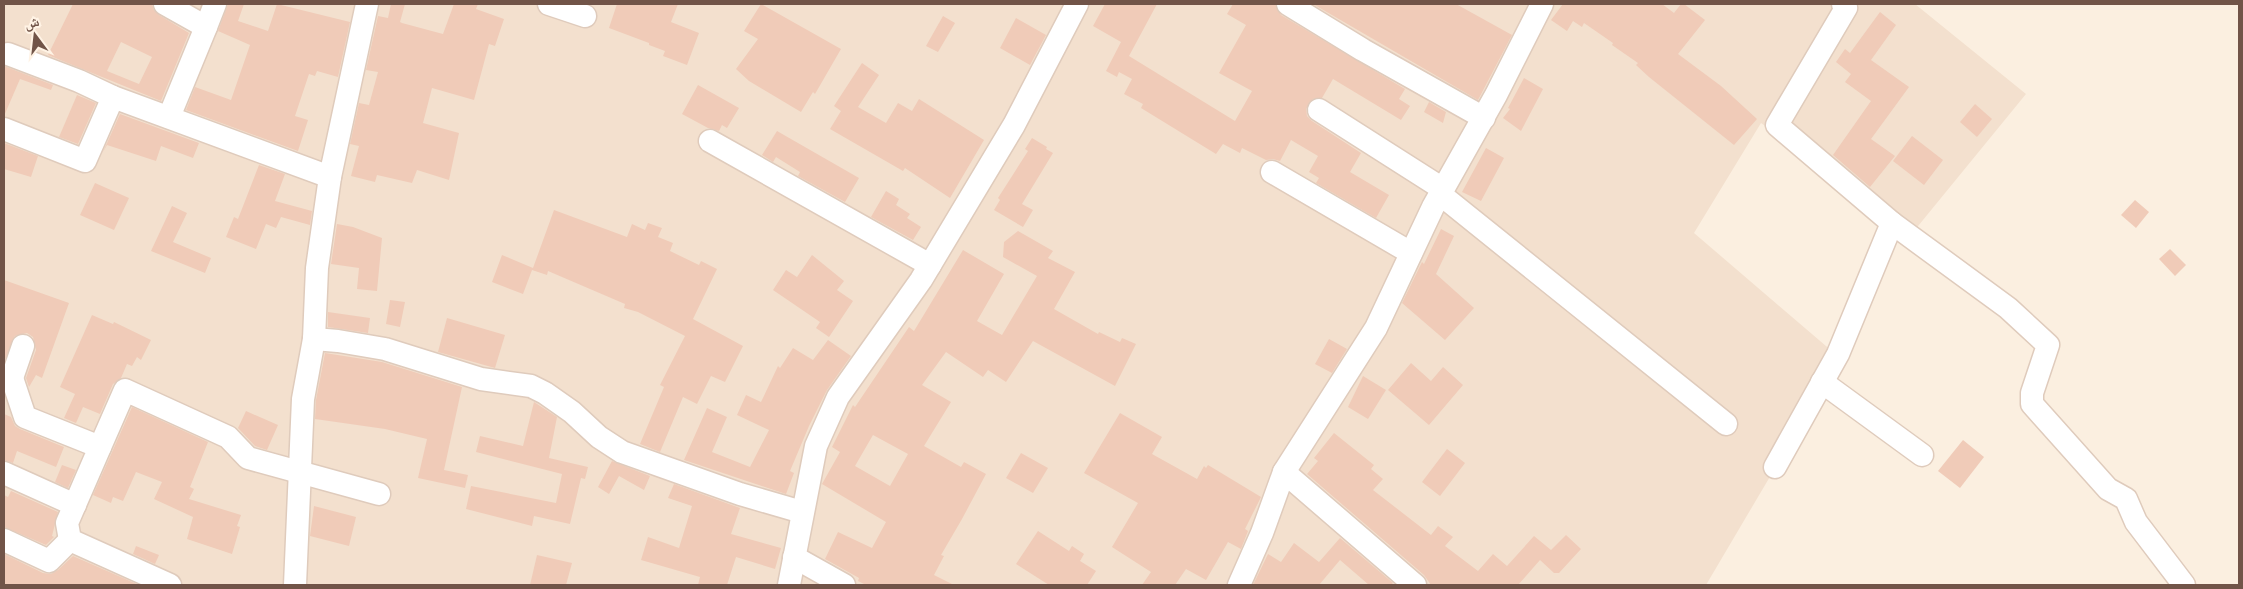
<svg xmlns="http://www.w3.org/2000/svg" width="2243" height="589" font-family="'Golos Text','Noto Naskh Arabic',sans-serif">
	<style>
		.residential { fill: #f3e0ce }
		.building { fill: #f0cbb8; fill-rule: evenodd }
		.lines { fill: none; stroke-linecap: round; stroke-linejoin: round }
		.minor-casing { stroke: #dfcbbc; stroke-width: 25 }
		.minor { stroke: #fff; stroke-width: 22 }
	</style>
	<rect width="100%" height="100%" fill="#fbefe0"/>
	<polygon class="residential" points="4,4 1915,4 2026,94 1914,231 1761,123 1694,233 1840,358 1706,585 4,585"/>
	<g class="building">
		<path d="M73,4H152L154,10L159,15L189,33L161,101L48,55ZM121,42L152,57L139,84L107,71Z"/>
		<polygon points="228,4 244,4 238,21 268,31 277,4 350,22 338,77 317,71 315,76 309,74 295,116 308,120 298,151 186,110 195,87 231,100 250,45 218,31"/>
		<polygon points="391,4 405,4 400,22 402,23 443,34 454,4 478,4 476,9 504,19 495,46 489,44 474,100 432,88 423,123 459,133 449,180 417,170 412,183 377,175 375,182 351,176 359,146 350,144 359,103 369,105 378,72 366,70 378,16 388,18"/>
		<polygon points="617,4 678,4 671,22 699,33 687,65 663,56 665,51 649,45 649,43 609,28"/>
		<polygon points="761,4 841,49 815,94 813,92 801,112 749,81 736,69 758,39 744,31"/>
		<polygon points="1105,4 1157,4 1129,56 1235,121 1252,91 1219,73 1246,25 1227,14 1233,4 1275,4 1281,15 1405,89 1399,99 1410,106 1401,120 1333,79 1322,98 1313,99 1306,109 1307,116 1312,121 1361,153 1350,172 1389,195 1376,218 1316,183 1319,178 1309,172 1318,156 1291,140 1280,161 1273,159 1266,160 1242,148 1240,153 1223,144 1216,154 1141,108 1143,104 1124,94 1132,79 1119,72 1117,77 1106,71 1121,42 1093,26"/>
		<polygon points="1313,4 1456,4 1512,35 1478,100"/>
		<polygon points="1563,4 1662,4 1674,13 1681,4 1684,4 1705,20 1678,54 1721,86 1757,119 1734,145 1649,77 1636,65 1638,63 1612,45 1613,43 1584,23 1582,27 1573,21 1567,31 1551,20"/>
		<polygon points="1880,12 1896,25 1871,60 1909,87 1871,139 1895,156 1870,187 1833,155 1871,101 1845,82 1851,74 1836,62 1845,49 1850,53"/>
		<polygon points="943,16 955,23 938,52 926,46"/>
		<polygon points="1016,18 1046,35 1030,65 1000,48"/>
		<polygon points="862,63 879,75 858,107 886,123 898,103 912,111 919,99 984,140 950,198 905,168 903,171 830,129 841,111 834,106"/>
		<polygon points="4,66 53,85 51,90 20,79 4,116"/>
		<polygon points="1524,78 1543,89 1521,131 1503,118 1510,109 1508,108"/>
		<polygon points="698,85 739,108 727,128 722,125 719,131 708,128 682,114"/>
		<polygon points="77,95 96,103 78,144 59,137"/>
		<polygon points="1429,102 1446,112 1443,123 1424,112"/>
		<polygon points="1975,104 1992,119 1977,137 1960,122"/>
		<polygon points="120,114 199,143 193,158 161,146 156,161 107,145 103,152"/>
		<polygon points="777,131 859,178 845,202 798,176 800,172 776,157 773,162 762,155"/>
		<polygon points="1912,136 1943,160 1924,185 1893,161"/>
		<polygon points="1032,138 1047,147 1046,149 1053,153 1022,204 1033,210 1023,227 994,210 1000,200 998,198 1028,151 1025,149"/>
		<polygon points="4,143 38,156 31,177 4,169"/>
		<polygon points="1486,148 1504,158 1481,201 1462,192"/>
		<polygon points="259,165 285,174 275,201 312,211 310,225 281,217 276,228 266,224 256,249 226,237 234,217 238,219"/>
		<polygon points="95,183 129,198 114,230 80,215"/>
		<polygon points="886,191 899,199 896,205 910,214 907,218 921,227 913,240 871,217"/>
		<polygon points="2135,200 2149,212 2136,228 2121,215"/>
		<polygon points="172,206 187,213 173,242 211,258 205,273 151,251"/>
		<polygon points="554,210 627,237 632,224 645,230 648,223 662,228 658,237 673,243 670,251 699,265 701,261 717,269 693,319 743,346 725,382 711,376 697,404 683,397 660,452 640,444 664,387 660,385 685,336 638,312 624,308 625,304 548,271 547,275 532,270 523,294 492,282 502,255 533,268"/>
		<polygon points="337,224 353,227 382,238 377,291 357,289 359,268 331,264"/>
		<polygon points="1441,229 1454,236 1436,274 1474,308 1445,340 1402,303 1422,262 1424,264"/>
		<path d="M1018,231L1053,251L1048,258L1075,272L1054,309L1098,334L1099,332L1120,342L1122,338L1136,344L1115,386L1033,341L1006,382L988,370L983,377L946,352L922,385L951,402L924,446L961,467L964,462L986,474L962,519L941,555L944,556L934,575L954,585H866L858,581L859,578L825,559L838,532L872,548L886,522L822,484L840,452L832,447L853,405L855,407L909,327L914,331L963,250L1004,274L977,321L1002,335L1037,276L1003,257L1004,242ZM873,435L908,454L890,486L855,466Z"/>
		<polygon points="2170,249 2186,265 2175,276 2159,259"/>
		<polygon points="812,255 844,281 837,290 853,301 829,337 816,328 820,322 773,290 786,270 797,277"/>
		<polygon points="4,280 69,303 42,378 36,375 29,387 26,378 36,350 33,337 27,333 15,336 4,362"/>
		<polygon points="390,300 405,302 400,327 386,324"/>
		<polygon points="328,312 370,318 368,333 328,327"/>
		<polygon points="92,315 113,324 114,322 151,340 141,360 137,357 132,366 127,364 121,378 113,384 100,414 83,407 76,423 64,418 75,394 60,387"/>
		<polygon points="447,318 505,335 495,368 438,352"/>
		<polygon points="1329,339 1347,349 1332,373 1315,364"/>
		<polygon points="828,340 851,356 827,390 809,426 790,471 794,473 786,494 684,460 707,408 727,417 712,452 750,467 769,430 737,415 746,395 761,402 778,366 780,368 793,348 813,360"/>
		<polygon points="325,353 382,362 462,387 444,470 468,475 465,488 418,478 427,439 385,429 315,419 316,400"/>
		<polygon points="1411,363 1431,381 1443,367 1463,385 1429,425 1388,390"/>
		<polygon points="1363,376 1386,390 1368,419 1348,407"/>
		<polygon points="534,402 557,417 549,458 588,467 585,479 581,478 570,524 534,516 532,526 466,509 471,486 556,503 562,474 476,452 480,436 523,446"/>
		<polygon points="132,407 208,442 190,487 194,489 189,499 241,515 237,526 240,527 232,554 187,539 193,517 154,499 162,482 136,472 123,501 113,497 111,503 93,495"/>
		<polygon points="246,411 278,425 267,450 255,446 238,428"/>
		<polygon points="1120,413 1162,437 1152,454 1197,479 1204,466 1206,468 1208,465 1261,497 1245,529 1248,531 1241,549 1228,542 1206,580 1186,569 1175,585 1142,585 1151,572 1112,547 1138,503 1084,473"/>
		<polygon points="4,414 11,417 15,426 20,429 64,447 56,467 17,451 13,463 4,460"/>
		<polygon points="1334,433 1374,465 1371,469 1383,479 1373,490 1431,535 1438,526 1453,537 1445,546 1478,571 1493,554 1507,566 1534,536 1551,550 1566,535 1581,549 1559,573 1554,573 1540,560 1518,585 1431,585 1424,575 1307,474 1318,461 1314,458"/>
		<polygon points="1963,440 1984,457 1960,488 1938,471"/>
		<polygon points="1447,449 1465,463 1440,496 1422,482"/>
		<polygon points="1021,453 1048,468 1033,493 1006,478"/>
		<polygon points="612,461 650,476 644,490 619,476 609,494 598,487"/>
		<polygon points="62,465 76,470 68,488 55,482"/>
		<polygon points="674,484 740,508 731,534 781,548 775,569 736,557 727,585 698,585 700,577 641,560 648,537 679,548 692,506 668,498"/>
		<polygon points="11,491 58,512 52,536 54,537 46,545 4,527 4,495 8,497"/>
		<polygon points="314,506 356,517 349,546 310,536"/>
		<polygon points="1038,531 1069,551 1072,546 1084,554 1080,561 1096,571 1087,585 1049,585 1016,564"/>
		<polygon points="1340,538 1393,583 1391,585 1369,585 1340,560 1319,585 1253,585 1268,554 1281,562 1294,543 1319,562"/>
		<polygon points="136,546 159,555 155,564 133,554"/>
		<polygon points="4,554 43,573 51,574 58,570 73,556 139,585 4,585"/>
		<polygon points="537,555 572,563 566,585 530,585"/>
	</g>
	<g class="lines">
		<defs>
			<g id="minor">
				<polyline points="165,4 206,27 169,117"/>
				<polyline points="549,4 585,16"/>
				<polyline points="1288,4 1363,50 1484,118"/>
				<polyline points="206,27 215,4"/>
				<polyline points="8,54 79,81 113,97 330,177"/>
				<polyline points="1319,110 1443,189"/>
				<polyline points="4,129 85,161 113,97"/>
				<polyline points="710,141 930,265"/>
				<polyline points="1272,172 1411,253"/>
				<polyline points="1440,194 1726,424"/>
				<polyline points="1892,223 2008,308 2048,345 2032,393 2032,404 2108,489 2126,499 2136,522 2184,585"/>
				<polyline points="314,339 338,341 385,349 481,379 531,386 545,393 572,412 599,437 622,452 740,494 802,512"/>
				<polyline points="4,378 12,378 25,417 100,447 67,523 70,540 170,585"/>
				<polyline points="12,378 23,346"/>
				<polyline points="1822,382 1922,455"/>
				<polyline points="100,447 125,390 228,437 248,458 379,494"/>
				<polyline points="1775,467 1838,354 1892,223 1777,125 1846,8 1843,4"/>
				<polyline points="1284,472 1415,585"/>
				<polyline points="4,473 75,505"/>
				<polyline points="4,540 49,561 70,540"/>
				<polyline points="794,557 844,585"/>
				<polyline points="295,585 303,399 314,339 317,268 330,177 367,4"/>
				<polyline points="789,585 816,446 838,397 921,280 1014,125 1077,4"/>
				<polyline points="1239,585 1262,533 1284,472 1376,328 1433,207 1496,95 1542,4"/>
			</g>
		</defs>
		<use href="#minor" class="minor-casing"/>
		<use href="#minor" class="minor"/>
	</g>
	<rect width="2243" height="589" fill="none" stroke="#715448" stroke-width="10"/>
	<g transform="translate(35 35) rotate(345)" stroke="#fff3e5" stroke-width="4" paint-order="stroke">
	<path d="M0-4L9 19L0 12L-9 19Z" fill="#715448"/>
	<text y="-8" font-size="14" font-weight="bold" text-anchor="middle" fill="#715448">ش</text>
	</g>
</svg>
